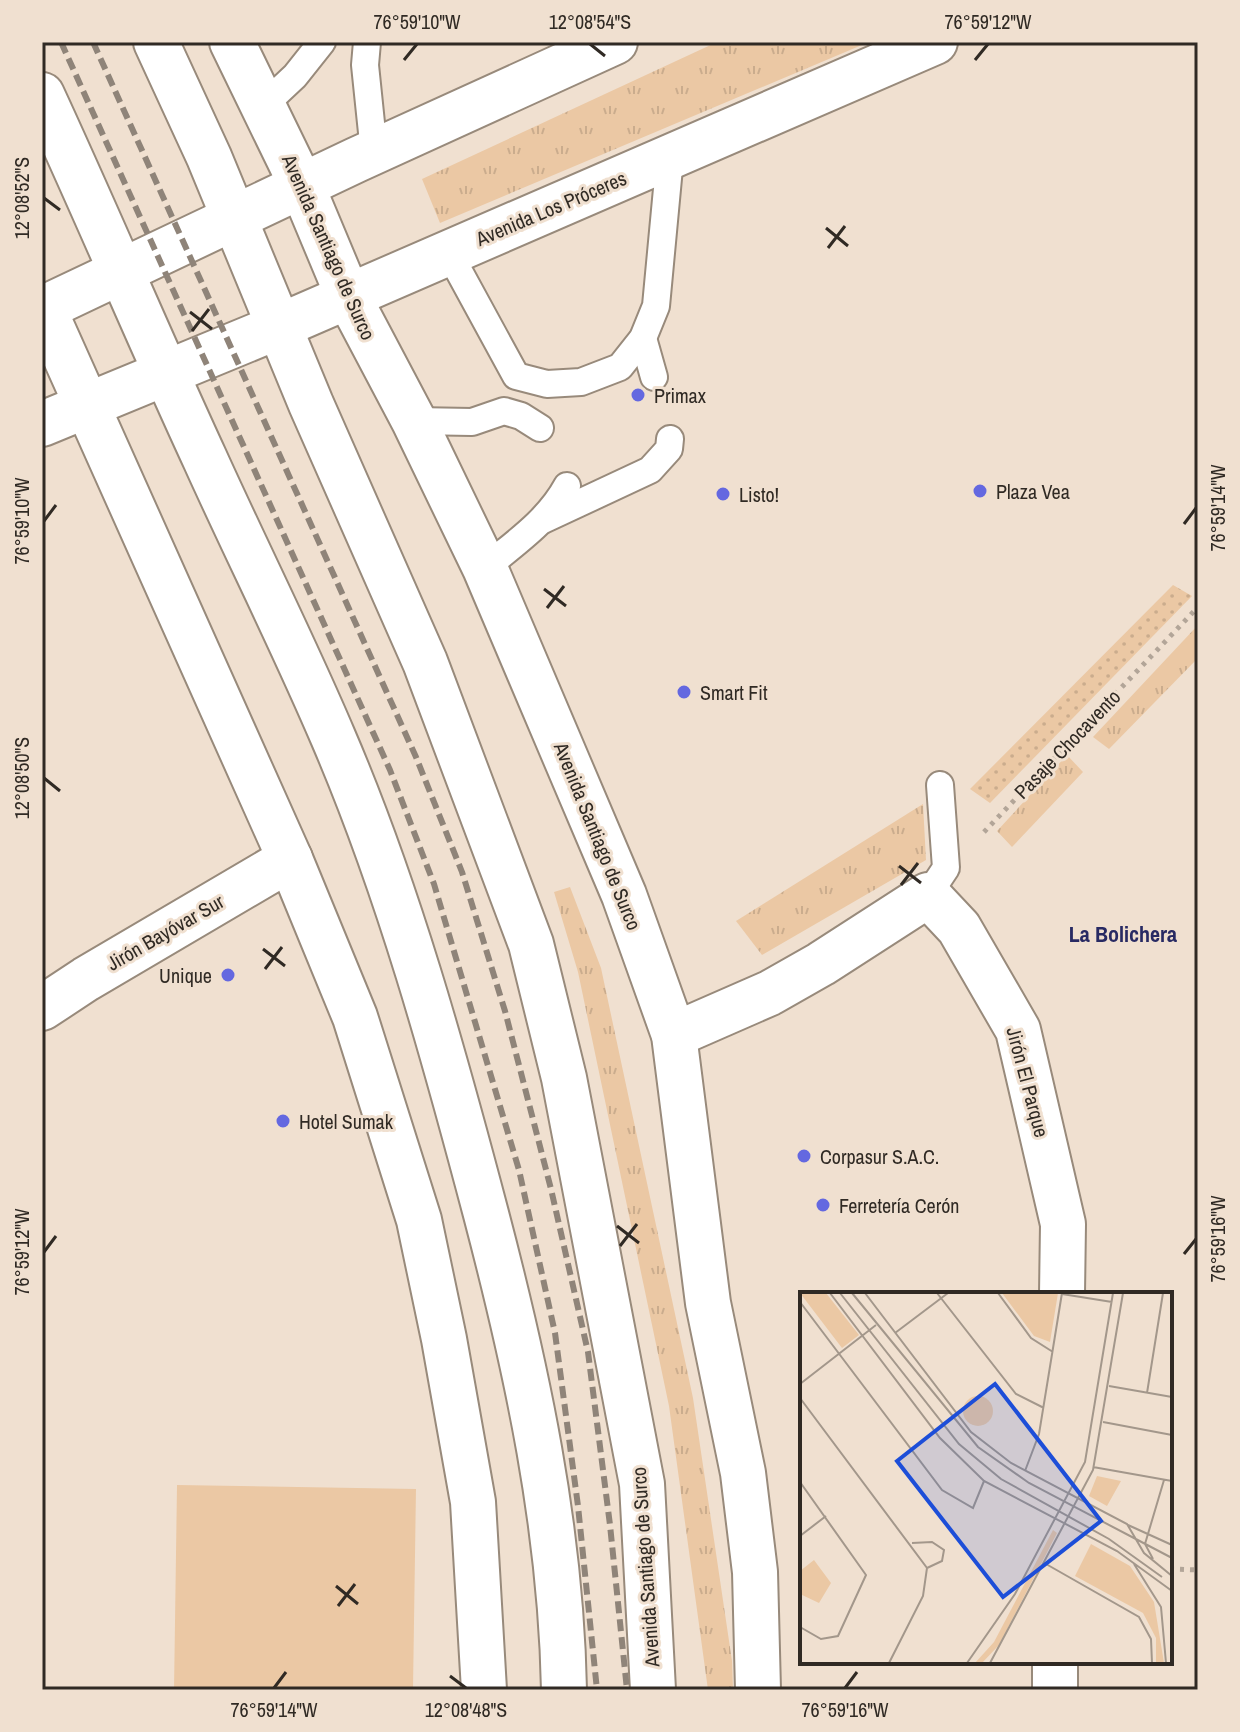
<svg xmlns="http://www.w3.org/2000/svg" width="1240" height="1732" font-family="'Archivo Narrow',sans-serif">
	<style>
		.grass { fill: url(#grass-tufts) }
		.park { fill: url(#park-dots) }
		.pitch { fill: #ebc8a4 }
		.lines { fill: none; stroke-linecap: round; stroke-linejoin: round }
		.lane-casing { stroke: #988a7b; stroke-width: 30 }
		.street-casing { stroke: #988a7b; stroke-width: 48 }
		.secondary-casing { stroke: #988a7b; stroke-width: 48 }
		.primary-casing { stroke: #988a7b; stroke-width: 48 }
		.path { stroke: #b2a598; stroke-width: 5; stroke-dasharray: 4 6; stroke-linecap: butt }
		.lane { stroke: #fff; stroke-width: 26 }
		.street { stroke: #fff; stroke-width: 44 }
		.secondary { stroke: #fff; stroke-width: 44 }
		.primary { stroke: #fff; stroke-width: 44 }
		.rail { stroke: #8f8479; stroke-width: 6; stroke-dasharray: 12 6; stroke-linecap: butt }
		.ticks { fill: none; stroke: #302a24; stroke-width: 3 }
		.poi-dot { fill: #6468e0; stroke: #f0e0d0; stroke-width: 3 }
		.labels { text-anchor: middle; dominant-baseline: central; stroke-width: 6; stroke-linejoin: round; paint-order: stroke }
		.street-label { font-size: 20px; fill: #302a24; stroke: #f0e0d0 }
		.poi-label { font-size: 20px; fill: #302a24; stroke: #f0e0d0; text-anchor: start }
		.neighbourhood-label { font-size: 22px; font-weight: bold; fill: #282a63; stroke: #f0e0d0 }
		.inset-road { fill: none; stroke: #a3978b; stroke-width: 2 }
		.view { fill: #1d4ed8; fill-opacity: 0.15; stroke: #1d4ed8; stroke-width: 4 }
		.inset-edge { fill: none; stroke: #302a24; stroke-width: 4 }
		.neatline { fill: none; stroke: #302a24; stroke-width: 3 }
		.ticks-label { font-size: 20px; text-anchor: middle; fill: #302a24 }
	</style>
	<defs>
		<pattern id="grass-tufts" width="24" height="20" patternUnits="userSpaceOnUse" patternTransform="scale(2)"><rect width="24" height="20" fill="#ebc8a4"/><path d="M3 7l-1-3M5 7V3M7 7l1-3M15 17l-1-3M17 17v-4M19 17l1-3" fill="none" stroke="#caac8d"/></pattern>
		<pattern id="park-dots" width="8" height="8" patternUnits="userSpaceOnUse" patternTransform="scale(2)"><rect width="8" height="8" fill="#ebc8a4"/><path d="M2 2h.1M6 6h.1" fill="none" stroke="#caac8d" stroke-width="1.8" stroke-linecap="round"/></pattern>
	</defs>
	<rect width="100%" height="100%" fill="#f0e0d0"/>
	<g class="grass">
		<polygon points="717,42 869,42 440,223 422,179"/>
		<polygon points="1198,625 1198,658 1109,749 1093,737"/>
		<polygon points="1067,755 1083,772 1012,847 997,831"/>
		<polygon points="923,804 926,860 762,955 736,921"/>
		<polygon points="570,887 601,968 693,1398 732,1661 733,1690 708,1690 669,1406 578,972 554,892"/>
	</g>
	<polygon class="park" points="1173,585 1192,596 990,803 970,789"/>
	<polygon class="pitch" points="177,1485 416,1489 413,1690 174,1690"/>
	<g class="lines">
		<defs>
			<g id="lane">
				<polyline points="367,42 365,65 374,152"/>
				<polyline points="263,106 295,76 322,42"/>
				<polyline points="449,253 516,376 547,384 581,382 620,367 643,338 656,306 670,157"/>
				<polyline points="643,338 654,377"/>
				<polyline points="414,421 472,422 504,411 521,416 540,428"/>
				<polyline points="543,520 650,470 669,449 670,439"/>
				<path d="M485,568C515,543 548,521 567,486"/>
				<polyline points="928,895 946,868 940,785"/>
			</g>
			<g id="street">
				<polyline points="42,1008 86,979 290,859"/>
				<polyline points="674,1035 770,993 821,964 928,895 959,928 1018,1030 1063,1224 1062,1294"/>
				<polyline points="1055,1690 1055,1662"/>
			</g>
			<g id="secondary">
				<polyline points="42,309 356,160 615,42"/>
				<polyline points="42,424 280,326 935,42"/>
			</g>
			<g id="primary">
				<polyline points="156,42 209,157 311,404 425,662 531,944 564,1078 642,1484 653,1690"/>
				<polyline points="232,42 302,186 348,296 414,421 485,568 624,895 674,1035 708,1303 743,1473 755,1572 758,1690"/>
				<path d="M42,95C98,216 149,338 205,459C247,552 293,643 333,737C398,888 444,1055 486,1214C527,1370 561,1528 564,1690"/>
				<polyline points="42,305 290,859 355,1017 419,1220 444,1339 473,1502 484,1690"/>
			</g>
		</defs>
		<use href="#lane" class="lane-casing"/>
		<use href="#street" class="street-casing"/>
		<use href="#secondary" class="secondary-casing"/>
		<use href="#primary" class="primary-casing"/>
		<g class="path">
			<polyline points="984,832 1198,607"/>
			<polyline points="1170,1569 1198,1570"/>
		</g>
		<use href="#lane" class="lane"/>
		<use href="#street" class="street"/>
		<use href="#secondary" class="secondary"/>
		<use href="#primary" class="primary"/>
		<g class="rail">
			<polyline points="61,42 390,770 434,884 519,1170 555,1333 578,1506 597,1690"/>
			<polyline points="93,42 416,757 462,872 505,1011 551,1189 588,1352 610,1525 627,1690"/>
		</g>
	</g>
	<path class="ticks" d="M590,44L605,56M404,60L417,44M975,60L988,44M44,198L60,210M826,228L848,246M828,248L845,226M190,312L212,329M192,331L209,309M44,521L56,505M1184,524L1196,508M544,589L566,606M547,608L564,586M44,778L60,791M899,866L921,883M901,885L918,863M263,949L285,966M265,969L282,947M617,1226L639,1243M620,1246L637,1224M44,1252L56,1236M1184,1254L1196,1239M336,1586L358,1604M338,1606L355,1584M450,1676L466,1688M274,1688L286,1672M845,1688L857,1672"/>
	<g class="poi-dot">
		<circle cx="638" cy="395" r="8"/>
		<circle cx="980" cy="491" r="8"/>
		<circle cx="723" cy="494" r="8"/>
		<circle cx="684" cy="692" r="8"/>
		<circle cx="228" cy="975" r="8"/>
		<circle cx="283" cy="1121" r="8"/>
		<circle cx="804" cy="1156" r="8"/>
		<circle cx="823" cy="1205" r="8"/>
	</g>
	<g class="labels">
		<g class="street-label">
			<text transform="translate(551 208) rotate(-23)">Avenida Los Próceres</text>
			<text transform="translate(329 247) rotate(66)">Avenida Santiago de Surco</text>
			<text transform="translate(1067 744) rotate(-46)">Pasaje Chocavento</text>
			<text transform="translate(598 836) rotate(68)">Avenida Santiago de Surco</text>
			<text transform="translate(165 932) rotate(-30)">Jirón Bayóvar Sur</text>
			<text transform="translate(1028 1082) rotate(75)">Jirón El Parque</text>
			<text transform="translate(645 1567) rotate(-94)">Avenida Santiago de Surco</text>
		</g>
		<g class="poi-label">
			<text x="654" y="395">Primax</text>
			<text x="996" y="491">Plaza Vea</text>
			<text x="739" y="494">Listo!</text>
			<text x="700" y="692">Smart Fit</text>
			<text x="212" y="975" text-anchor="end">Unique</text>
			<text x="299" y="1121">Hotel Sumak</text>
			<text x="820" y="1156">Corpasur S.A.C.</text>
			<text x="839" y="1205">Ferretería Cerón</text>
		</g>
		<g class="neighbourhood-label">
			<text x="1123" y="934">La Bolichera</text>
		</g>
	</g>
	<g transform="translate(800 1292)">
		<rect width="372" height="372" fill="#f0e0d0"/>
		<path d="M253,238L257,241L199,353L182,371H175L194,350Z" fill="#ebc8a4"/>
		<path d="M0,1H26L59,43L42,56ZM202,1H258L250,50L234,44ZM297,184L321,189L307,214L289,204ZM291,252L330,274L354,310L364,371H356V346L343,321L275,284ZM14,268L31,291L19,311L0,302V279Z" fill="#ebc8a4"/>
		<path d="M163 119a15 15 0 1 1 30 0a15 15 0 1 1-30 0Z" fill="#ebc8a4"/>
		<path class="inset-road" d="M30,1L140,146L184,189L317,259L372,299M40,1L159,152L201,187L309,247L362,285M52,1L178,155L229,191L332,245M65,1L171,140L211,171L327,232L344,261L372,284M137,1L216,102L244,116M198,1L231,46L253,60M262,2L312,10M0,10L142,198L173,216L184,189M95,41L148,1M0,92L76,33M309,94L372,105M347,101L363,1M0,106L127,276L123,304L89,371M303,130L372,143M293,175L372,189M225,179L239,142L262,1M0,190L66,283L38,344L21,347L0,335M328,233L372,253M0,244L26,224M332,245L372,266M112,251L132,250L144,258L142,269L127,276M353,267L345,252L364,188M246,272L339,325L351,347L352,371M334,272L361,315L366,371M167,371L215,302L285,170L313,1M190,371L293,178L323,1"/>
		<path class="view" d="M195,92L301,229L203,305L97,169Z"/>
		<rect width="372" height="372" class="inset-edge"/>
	</g>
	<rect width="1240" height="1732" fill="none" stroke="#f0e0d0" stroke-width="88"/>
	<rect x="44" y="44" width="1152" height="1644" class="neatline"/>
	<g class="ticks-label">
		<text x="417" y="29">76°59'10"W</text>
		<text x="590" y="29">12°08'54"S</text>
		<text x="988" y="29">76°59'12"W</text>
		<text transform="translate(22 198) rotate(-90)" y="7">12°08'52"S</text>
		<text transform="translate(1218 508) rotate(-90)" y="7">76°59'14"W</text>
		<text transform="translate(22 521) rotate(-90)" y="7">76°59'10"W</text>
		<text transform="translate(22 778) rotate(-90)" y="7">12°08'50"S</text>
		<text transform="translate(1218 1239) rotate(-90)" y="7">76°59'16"W</text>
		<text transform="translate(22 1252) rotate(-90)" y="7">76°59'12"W</text>
		<text x="274" y="1717">76°59'14"W</text>
		<text x="466" y="1717">12°08'48"S</text>
		<text x="845" y="1717">76°59'16"W</text>
	</g>
</svg>
